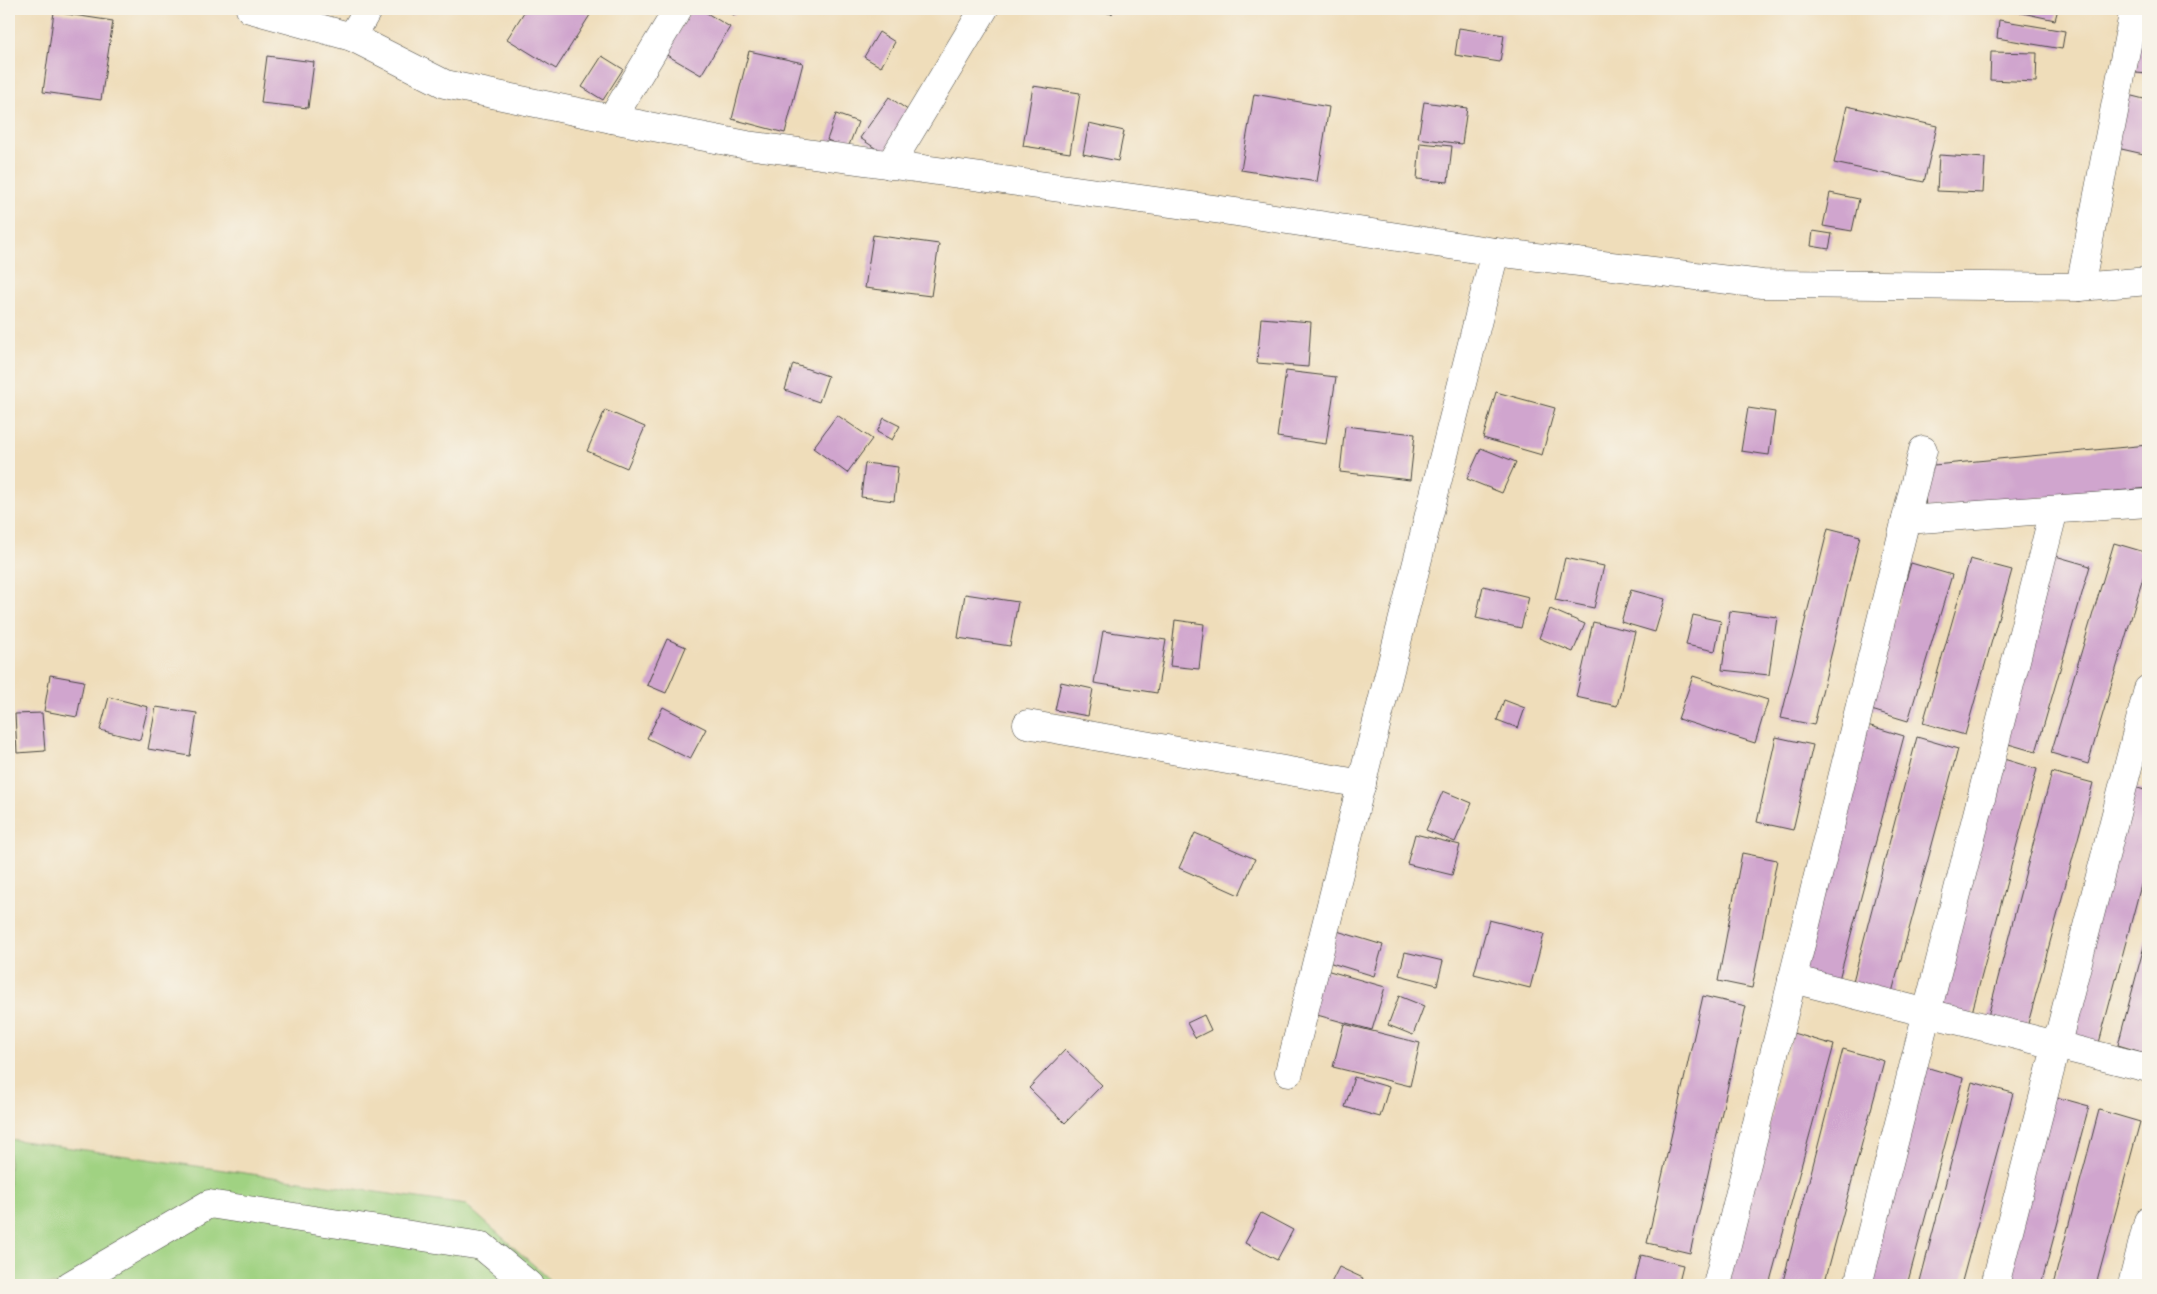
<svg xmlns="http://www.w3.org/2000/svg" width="2157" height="1294" font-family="Kalam,sans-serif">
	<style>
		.green { fill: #a0d282; stroke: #667e56 }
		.building { fill: #d0a5ce }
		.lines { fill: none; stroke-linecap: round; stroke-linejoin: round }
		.minor-casing { stroke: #484640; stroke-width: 29 }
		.minor { stroke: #fff; stroke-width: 28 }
	</style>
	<rect width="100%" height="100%" fill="#f7f3e8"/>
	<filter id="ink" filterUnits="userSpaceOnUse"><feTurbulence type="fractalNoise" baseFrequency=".02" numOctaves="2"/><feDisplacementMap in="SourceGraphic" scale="10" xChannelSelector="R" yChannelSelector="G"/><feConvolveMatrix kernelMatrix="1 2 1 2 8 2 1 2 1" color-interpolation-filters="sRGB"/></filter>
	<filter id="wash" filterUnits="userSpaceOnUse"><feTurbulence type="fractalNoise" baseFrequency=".0096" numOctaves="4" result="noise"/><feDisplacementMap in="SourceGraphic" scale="20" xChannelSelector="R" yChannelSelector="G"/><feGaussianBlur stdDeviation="1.12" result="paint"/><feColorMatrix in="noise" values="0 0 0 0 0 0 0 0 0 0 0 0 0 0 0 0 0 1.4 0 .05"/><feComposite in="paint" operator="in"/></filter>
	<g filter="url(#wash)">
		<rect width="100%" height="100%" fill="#efddba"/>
		<polygon class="green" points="9,1139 466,1205 547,1277 551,1285 9,1285"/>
		<g id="blocks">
			<g class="building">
				<polygon points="526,9 580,9 590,15 556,69 507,39"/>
				<polygon points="692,9 700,9 730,27 701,75 665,54"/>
				<polygon points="724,9 737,9 734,15"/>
				<polygon points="1093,9 1113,9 1112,14"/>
				<polygon points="2014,9 2058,9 2055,20 2013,11"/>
				<polygon points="54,12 113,21 101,100 43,92"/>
				<polygon points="1999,20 2065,31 2062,49 1997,38"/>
				<polygon points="2142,20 2148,20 2148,74 2136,73"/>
				<polygon points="1459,28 1504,35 1500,62 1455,55"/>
				<polygon points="879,32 895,42 881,67 864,57"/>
				<polygon points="749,51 803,63 785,133 732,119"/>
				<polygon points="1991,52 2037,53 2036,82 1990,80"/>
				<polygon points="267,56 314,62 308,108 261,103"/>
				<polygon points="602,56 623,69 603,100 582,87"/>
				<polygon points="1033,86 1080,93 1070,153 1023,146"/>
				<polygon points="2120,93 2148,100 2148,155 2108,146"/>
				<polygon points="1254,94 1329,107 1317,182 1241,170"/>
				<polygon points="889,97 912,113 884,154 860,138"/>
				<polygon points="1424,102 1467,108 1462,144 1418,138"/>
				<polygon points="1847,106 1937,126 1924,182 1834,163"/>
				<polygon points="836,114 858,122 848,148 827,140"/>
				<polygon points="1089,123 1124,131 1118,161 1083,154"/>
				<polygon points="1420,143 1452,146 1448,182 1417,179"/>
				<polygon points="1939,155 1985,158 1983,193 1937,191"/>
				<polygon points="1830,193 1859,199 1852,231 1823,226"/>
				<polygon points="1813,231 1832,234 1829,249 1811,246"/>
				<polygon points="873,235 939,244 931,296 865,288"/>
				<polygon points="1261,318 1311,322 1308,367 1257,363"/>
				<polygon points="793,364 828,376 819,402 785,390"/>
				<polygon points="1286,371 1336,377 1326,444 1277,437"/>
				<polygon points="1496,392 1555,408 1542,455 1483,438"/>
				<polygon points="1748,408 1775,412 1769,455 1741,451"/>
				<polygon points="605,410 645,427 627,468 587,451"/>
				<polygon points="837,415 872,439 847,473 813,448"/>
				<polygon points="884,418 900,426 892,440 877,432"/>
				<polygon points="1345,426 1415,434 1410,480 1340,472"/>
				<polygon points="2148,445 2148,488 1926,509 1923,466"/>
				<polygon points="1481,448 1516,462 1502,493 1467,479"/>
				<polygon points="865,463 898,467 894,501 861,497"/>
				<polygon points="1828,528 1860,536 1814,725 1781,718"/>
				<polygon points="2114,543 2148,553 2148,561 2088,764 2051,753"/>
				<polygon points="2052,555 2090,566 2036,752 1998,741"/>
				<polygon points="1565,558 1604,566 1594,608 1555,600"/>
				<polygon points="1970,559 2012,570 1965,735 1923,723"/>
				<polygon points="1911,563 1952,575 1908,721 1868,709"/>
				<polygon points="1483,586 1529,597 1521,628 1476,618"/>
				<polygon points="1631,590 1665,599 1655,632 1621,622"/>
				<polygon points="965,594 1018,602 1010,646 958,638"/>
				<polygon points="1550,609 1585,624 1573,652 1539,638"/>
				<polygon points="1730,611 1777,617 1769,675 1722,670"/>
				<polygon points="1693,615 1721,621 1715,651 1686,645"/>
				<polygon points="1175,620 1204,624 1199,669 1170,666"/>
				<polygon points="1593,622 1635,632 1617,706 1576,697"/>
				<polygon points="1103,631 1166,640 1157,693 1094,683"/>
				<polygon points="667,639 686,647 666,693 647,685"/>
				<polygon points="50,675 84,681 77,717 44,711"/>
				<polygon points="1693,676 1768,700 1755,743 1678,719"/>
				<polygon points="1061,682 1093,689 1088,716 1055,710"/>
				<polygon points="109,697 148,707 140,740 100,730"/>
				<polygon points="1504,700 1525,708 1518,728 1497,720"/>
				<polygon points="156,707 197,713 190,756 148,749"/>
				<polygon points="663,707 706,729 690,759 647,738"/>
				<polygon points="42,713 45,751 17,753 15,714"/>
				<polygon points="1864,724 1904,736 1838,983 1799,972"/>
				<polygon points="1776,737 1813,745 1793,830 1757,822"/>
				<polygon points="1917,737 1958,749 1891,996 1852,985"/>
				<polygon points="1997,757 2037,769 1971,1016 1932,1005"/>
				<polygon points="2052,772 2093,783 2026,1031 1987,1020"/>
				<polygon points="2124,784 2148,791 2148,859 2099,1043 2060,1032"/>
				<polygon points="1443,791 1472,803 1455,842 1426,830"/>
				<polygon points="1195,833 1255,859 1239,895 1179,868"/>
				<polygon points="1415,834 1460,845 1452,875 1407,864"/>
				<polygon points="1742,853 1777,860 1752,988 1718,981"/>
				<polygon points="1489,920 1544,934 1530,988 1474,974"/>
				<polygon points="1337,931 1383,945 1374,976 1328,962"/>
				<polygon points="2148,931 2148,1054 2118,1045"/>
				<polygon points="1405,952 1443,961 1437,985 1399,975"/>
				<polygon points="1319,968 1385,987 1372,1030 1306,1012"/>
				<polygon points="1399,996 1424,1006 1413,1035 1388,1025"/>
				<polygon points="1703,996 1746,1006 1690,1253 1647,1243"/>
				<polygon points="1204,1015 1211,1030 1195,1038 1187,1023"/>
				<polygon points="1344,1024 1420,1043 1410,1086 1333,1067"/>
				<polygon points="1793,1033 1834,1045 1769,1285 1743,1285 1729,1281"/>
				<polygon points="1843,1049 1884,1061 1824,1285 1782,1285"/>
				<polygon points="1065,1050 1102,1085 1065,1123 1029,1088"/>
				<polygon points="1922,1066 1963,1078 1907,1285 1865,1285"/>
				<polygon points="1354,1077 1389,1087 1380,1117 1345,1107"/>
				<polygon points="1972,1082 2013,1093 1961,1285 1919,1285"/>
				<polygon points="2049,1095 2089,1106 2041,1285 1999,1285"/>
				<polygon points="2099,1110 2140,1122 2096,1285 2053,1285"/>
				<polygon points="1261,1213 1293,1230 1277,1260 1245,1243"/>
				<polygon points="1641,1255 1683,1265 1678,1285 1634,1285"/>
				<polygon points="1339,1267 1363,1278 1360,1285 1330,1285"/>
			</g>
		</g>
	</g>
	<g filter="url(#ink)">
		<use href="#blocks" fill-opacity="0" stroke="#484640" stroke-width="1"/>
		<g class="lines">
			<defs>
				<g id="minor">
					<polyline points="250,9 352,37 445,84 612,119 747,145 1236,212 1495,252 1762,284 2080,287 2148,281"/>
					<polyline points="352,37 368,9"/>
					<polyline points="612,119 678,9"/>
					<polyline points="890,165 984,9"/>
					<polyline points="2080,287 2134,9"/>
					<polyline points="1906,520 2148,503"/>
					<polyline points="1027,724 1362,784"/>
					<polyline points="1792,979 2148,1068"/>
					<polyline points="1289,1072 1495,252"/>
					<polyline points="70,1285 209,1204 482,1246 529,1285"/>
					<polyline points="1717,1285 1923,450"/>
					<polyline points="1858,1285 2054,510"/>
					<polyline points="1995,1285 2148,689"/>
					<polyline points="2132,1285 2148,1221"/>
				</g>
			</defs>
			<use href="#minor" class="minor-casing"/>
			<use href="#minor" class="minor"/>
		</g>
	</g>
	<rect width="2157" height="1294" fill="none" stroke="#f7f3e8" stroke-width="30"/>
</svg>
